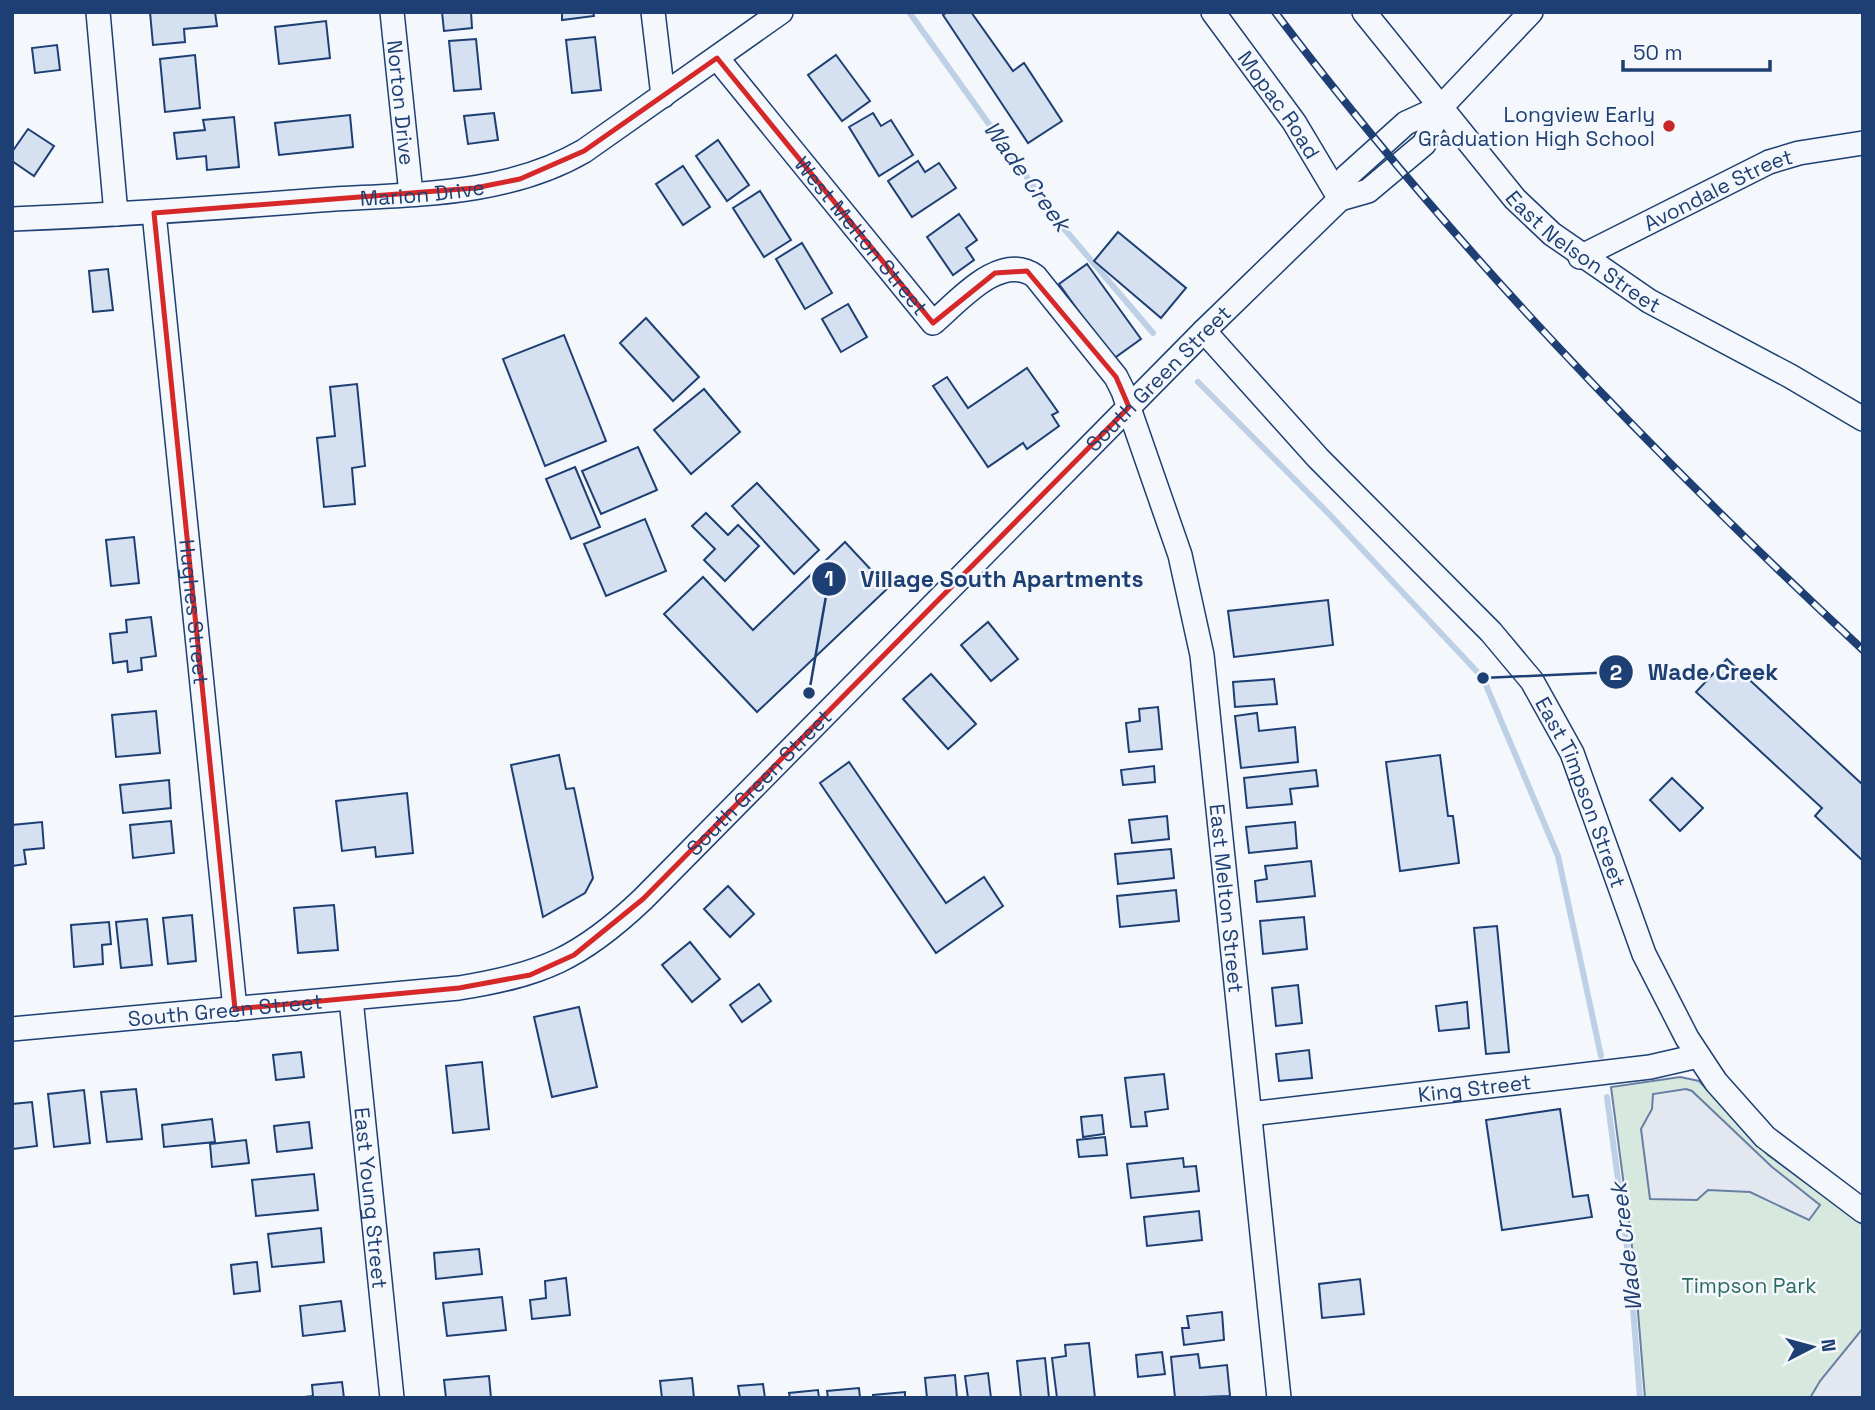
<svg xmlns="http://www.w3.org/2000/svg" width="1875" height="1410" font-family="'Space Grotesk',sans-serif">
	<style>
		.park { fill: #d7e8df; stroke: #687fa3; stroke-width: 2 }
		.parking { fill: #e3e8f0; stroke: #687fa3; stroke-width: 2 }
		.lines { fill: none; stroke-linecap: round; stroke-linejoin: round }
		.stream { stroke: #bed0e5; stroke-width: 6 }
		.building { fill: #d5e0f0; stroke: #1d3f73; stroke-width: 2 }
		.minor-casing { stroke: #1d3f73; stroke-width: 26 }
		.minor { stroke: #f4f7fb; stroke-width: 23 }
		.rail-casing { stroke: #1d3f73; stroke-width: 8 }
		.rail { stroke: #f4f7fb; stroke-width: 5; stroke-dasharray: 16; stroke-linecap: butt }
		.marked { fill: none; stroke: #d62828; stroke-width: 5; stroke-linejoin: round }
		.poi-dot { fill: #c62828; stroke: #f4f7fb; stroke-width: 2.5 }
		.labels { text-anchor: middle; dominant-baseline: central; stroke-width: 5; stroke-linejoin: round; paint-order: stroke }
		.street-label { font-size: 21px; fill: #1d3f73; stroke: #f4f7fb }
		.poi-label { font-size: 21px; fill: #1d3f73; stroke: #f4f7fb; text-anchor: end }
		.park-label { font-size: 21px; fill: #2c6c60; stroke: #f4f7fb }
		.water-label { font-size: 23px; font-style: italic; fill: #1d3f73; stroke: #f4f7fb }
		.leader { fill: none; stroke: #1d3f73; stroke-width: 2.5 }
		.callout-dot { fill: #1d3f73; stroke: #f4f7fb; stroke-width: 2.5 }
		.mark-label { font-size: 21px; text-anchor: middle; font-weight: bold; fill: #fff }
		.callout-label { font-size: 23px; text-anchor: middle; font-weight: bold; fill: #1d3f73; stroke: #f4f7fb; stroke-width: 5; stroke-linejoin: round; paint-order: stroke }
	</style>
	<rect width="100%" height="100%" fill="#f4f7fb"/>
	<polygon class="park" points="1680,1077 1699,1081 1768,1155 1863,1225 1863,1398 1645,1398 1634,1262 1611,1087"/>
	<g class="parking">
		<polygon points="1686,1089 1692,1091 1772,1167 1820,1205 1809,1220 1750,1192 1708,1190 1697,1200 1650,1199 1641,1129 1652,1109 1653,1094"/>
		<polygon points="1863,1328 1863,1398 1810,1398 1820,1381"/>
	</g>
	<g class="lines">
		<g class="stream">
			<polyline points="909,12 1061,225 1153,333"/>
			<polyline points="1198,382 1330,515 1483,678 1558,856 1601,1056"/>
			<polyline points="1607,1097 1630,1269 1640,1398"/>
		</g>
	</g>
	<g class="building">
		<polygon points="150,12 215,12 217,26 184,29 185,42 153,45"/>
		<polygon points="442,12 471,12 472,28 444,31"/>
		<polygon points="562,12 593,12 594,16 562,20"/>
		<polygon points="947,12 971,12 1013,71 1024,63 1062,121 1028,143 943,15"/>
		<polygon points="326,21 330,58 279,64 275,27"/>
		<polygon points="595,37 601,90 572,93 566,40"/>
		<polygon points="476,39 481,89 454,91 449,41"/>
		<polygon points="57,45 60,70 35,73 32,48"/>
		<polygon points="195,55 200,108 165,112 160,59"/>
		<polygon points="836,55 870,101 842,121 808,75"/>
		<polygon points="494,113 498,140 468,144 464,116"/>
		<polygon points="873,113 881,126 891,120 913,155 879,176 849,127"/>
		<polygon points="350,115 353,147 279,155 275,123"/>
		<polygon points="234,117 239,167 207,170 206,156 177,159 174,133 205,130 203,120"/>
		<polygon points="28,129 54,146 34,176 12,161 12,152"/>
		<polygon points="718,140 749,185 727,201 696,156"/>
		<polygon points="918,161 925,172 939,163 956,188 912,217 888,181"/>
		<polygon points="683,166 710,207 683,225 656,184"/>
		<polygon points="760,191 791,240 764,257 733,208"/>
		<polygon points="959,214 977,240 966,248 974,260 953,275 927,237"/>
		<polygon points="1118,232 1186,288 1161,318 1094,261"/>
		<polygon points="802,243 832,293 805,309 776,259"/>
		<polygon points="1087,264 1141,339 1113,359 1059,284"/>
		<polygon points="108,269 113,310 93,312 89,271"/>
		<polygon points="848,304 867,337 841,352 822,319"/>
		<polygon points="646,318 699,377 673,401 620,343"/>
		<polygon points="564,335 606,441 545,466 503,359"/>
		<polygon points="1027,368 1058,412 1052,415 1059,426 1027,449 1023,443 988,467 933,386 947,377 968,408"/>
		<polygon points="357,384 365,466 352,468 355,504 324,507 317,438 335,436 330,387"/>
		<polygon points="704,389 740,432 691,474 654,430"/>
		<polygon points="638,447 657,490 601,514 582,471"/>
		<polygon points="575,467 600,527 571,539 546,479"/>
		<polygon points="757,483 819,550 794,574 732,506"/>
		<polygon points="706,513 728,535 738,525 759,546 725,581 704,560 715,549 692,526"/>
		<polygon points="645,519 666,571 606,596 584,544"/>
		<polygon points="134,537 139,583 111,586 106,540"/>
		<polygon points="845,542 888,588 757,712 664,614 703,577 753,630"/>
		<polygon points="1328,600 1333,645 1234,657 1228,611"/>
		<polygon points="151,617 156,656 141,658 142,670 128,672 127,661 113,663 110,634 127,632 126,620"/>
		<polygon points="988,622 1018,659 991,681 961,645"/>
		<polygon points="1727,659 1863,785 1863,861 1815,816 1822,808 1696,692"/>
		<polygon points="931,674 976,724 948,749 903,699"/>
		<polygon points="1274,679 1277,704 1235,707 1233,682"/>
		<polygon points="1158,707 1162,749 1129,752 1126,723 1140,721 1139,709"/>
		<polygon points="156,711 160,753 116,757 112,715"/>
		<polygon points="1257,713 1259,731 1295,727 1298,762 1241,768 1235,716"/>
		<polygon points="559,755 566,789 574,788 593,878 585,893 543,917 511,765"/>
		<polygon points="1440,755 1448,816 1453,816 1459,863 1400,871 1386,762"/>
		<polygon points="849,762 946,903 984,877 1003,906 936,953 820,783"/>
		<polygon points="1154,766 1155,782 1123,785 1121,770"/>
		<polygon points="1316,770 1318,786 1290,789 1292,804 1247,808 1244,778"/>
		<polygon points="1672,778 1703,808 1680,831 1650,800"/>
		<polygon points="169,780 171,808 123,813 120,785"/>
		<polygon points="407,793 413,853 376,857 375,847 342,851 336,801"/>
		<polygon points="1167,816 1169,839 1132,843 1129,820"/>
		<polygon points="171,821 174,853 133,858 130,825"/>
		<polygon points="42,822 44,848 24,850 26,864 12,866 12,825"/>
		<polygon points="1295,822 1297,848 1249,853 1246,827"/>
		<polygon points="1171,849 1174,878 1118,884 1115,854"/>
		<polygon points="1311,861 1315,896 1257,902 1255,881 1267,879 1265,866"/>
		<polygon points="728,886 754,914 730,937 704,909"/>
		<polygon points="1176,890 1179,921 1120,927 1117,896"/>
		<polygon points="334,905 338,950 298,953 294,908"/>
		<polygon points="192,915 196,961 168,964 163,918"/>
		<polygon points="1304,917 1307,949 1263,954 1260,921"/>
		<polygon points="147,919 152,965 121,968 116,922"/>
		<polygon points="109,922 111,944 102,945 103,964 74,967 71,925"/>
		<polygon points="1497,926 1509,1052 1486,1054 1474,928"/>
		<polygon points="690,942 720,979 692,1002 662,965"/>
		<polygon points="759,984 771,1001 742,1022 730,1005"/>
		<polygon points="1298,985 1302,1023 1276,1026 1272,988"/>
		<polygon points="1467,1002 1469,1028 1439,1031 1436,1006"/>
		<polygon points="579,1007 597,1087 552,1097 534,1017"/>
		<polygon points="1309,1050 1312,1078 1279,1081 1276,1054"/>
		<polygon points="301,1052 304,1077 276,1080 273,1055"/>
		<polygon points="482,1062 489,1129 453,1133 446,1066"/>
		<polygon points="1164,1074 1168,1109 1145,1112 1147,1126 1131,1127 1125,1078"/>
		<polygon points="136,1089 142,1139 107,1142 101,1092"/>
		<polygon points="84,1090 90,1143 54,1147 48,1094"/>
		<polygon points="32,1102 37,1146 12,1149 12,1104"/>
		<polygon points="1560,1109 1573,1197 1588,1195 1592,1217 1502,1230 1486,1120"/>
		<polygon points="1102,1115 1104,1134 1083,1137 1081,1117"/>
		<polygon points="212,1119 215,1142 164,1147 162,1125"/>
		<polygon points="309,1122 312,1148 277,1152 274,1126"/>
		<polygon points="1105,1137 1107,1155 1079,1157 1077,1140"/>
		<polygon points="246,1140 249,1163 212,1167 210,1144"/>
		<polygon points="1183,1158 1184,1167 1196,1166 1199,1191 1131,1198 1127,1164"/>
		<polygon points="314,1174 318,1210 256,1216 252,1180"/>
		<polygon points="1199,1211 1202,1240 1147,1246 1144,1217"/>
		<polygon points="321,1228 324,1262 272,1267 268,1234"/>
		<polygon points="479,1249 482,1274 436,1279 434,1253"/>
		<polygon points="257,1262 260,1291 234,1294 231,1265"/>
		<polygon points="566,1278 570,1315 532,1319 530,1300 546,1298 545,1281"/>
		<polygon points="1360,1279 1364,1314 1322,1318 1319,1284"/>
		<polygon points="502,1297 506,1330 447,1336 443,1303"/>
		<polygon points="341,1301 345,1331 303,1336 300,1306"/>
		<polygon points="1222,1312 1224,1340 1184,1345 1182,1328 1189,1328 1187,1316"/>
		<polygon points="1089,1343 1095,1398 1057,1398 1052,1358 1066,1356 1065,1345"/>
		<polygon points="1162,1352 1165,1374 1138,1377 1136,1355"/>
		<polygon points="1198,1354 1200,1368 1227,1365 1230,1396 1175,1398 1171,1357"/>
		<polygon points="1045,1358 1049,1398 1021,1398 1017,1361"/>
		<polygon points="988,1373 991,1398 968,1398 965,1376"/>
		<polygon points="955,1375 957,1398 927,1398 925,1378"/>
		<polygon points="489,1376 491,1398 446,1398 444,1380"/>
		<polygon points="692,1378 694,1398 662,1398 660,1381"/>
		<polygon points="342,1382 344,1398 296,1398 313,1396 312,1385"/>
		<polygon points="763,1384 765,1398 740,1398 738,1386"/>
		<polygon points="859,1388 860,1398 828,1398 827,1391"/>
		<polygon points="818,1390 819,1398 790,1398 789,1393"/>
		<polygon points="905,1392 905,1398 873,1398 873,1395"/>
	</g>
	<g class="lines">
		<defs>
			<g id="minor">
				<polyline points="98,12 116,214"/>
				<path id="s1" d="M392,12L411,194"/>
				<polyline points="653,12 663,96"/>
				<path id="s2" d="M1213,12L1294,122L1340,199"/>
				<path id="s3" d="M1364,12L1515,199L1552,234L1649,301L1790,376L1863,419"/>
				<path id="s4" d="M717,58L933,323C958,302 1000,251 1035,276L1116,377L1123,391L1180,555L1202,655L1279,1398"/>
				<polyline points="1340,199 1346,177 1406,123 1441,107"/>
				<path id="s5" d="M154,213L235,1009"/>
				<path id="s6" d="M12,219C115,215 218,208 320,200C409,194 505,197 584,151L781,12"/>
				<path id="s7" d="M1580,257L1769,162L1799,153L1863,143"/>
				<path id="s8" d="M1204,331L1318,458L1491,632L1532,681L1572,753L1644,954L1687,1038L1716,1082L1765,1137L1863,1211"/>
				<path id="s9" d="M351,999L392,1398"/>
				<path id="s10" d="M12,1029L459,988C542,975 581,958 643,899L1204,331L1340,199L1368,191L1424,144L1441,107L1531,12"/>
				<path id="s11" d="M1250,1114L1650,1067L1698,1056"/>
			</g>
		</defs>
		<use href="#minor" class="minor-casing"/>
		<use href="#minor" class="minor"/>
		<defs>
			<path id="rail" d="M1275,12C1449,243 1652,453 1863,650"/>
		</defs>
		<use href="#rail" class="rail-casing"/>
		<use href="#rail" class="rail"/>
	</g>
	<path class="marked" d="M717,58L933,323L995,273L1027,271L1116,377L1129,407L643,899L574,955L530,975L459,988L235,1009L154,213L475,188L520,179L584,151Z"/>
	<circle class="poi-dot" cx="1669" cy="126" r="7"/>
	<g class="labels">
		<g class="street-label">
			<text stroke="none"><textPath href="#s1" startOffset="91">Norton Drive</textPath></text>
			<text stroke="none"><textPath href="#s2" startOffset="114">Mopac Road</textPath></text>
			<text stroke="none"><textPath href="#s7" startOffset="154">Avondale Street</textPath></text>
			<text stroke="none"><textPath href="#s6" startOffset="411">Marion Drive</textPath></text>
			<text stroke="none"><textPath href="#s4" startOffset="229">West Melton Street</textPath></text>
			<text stroke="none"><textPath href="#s3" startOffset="327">East Nelson Street</textPath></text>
			<text stroke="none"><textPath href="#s10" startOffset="1390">South Green Street</textPath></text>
			<text stroke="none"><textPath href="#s5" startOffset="401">Hughes Street</textPath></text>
			<text stroke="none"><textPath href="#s10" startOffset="822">South Green Street</textPath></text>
			<text stroke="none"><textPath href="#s8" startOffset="602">East Timpson Street</textPath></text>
			<text stroke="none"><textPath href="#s4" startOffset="1129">East Melton Street</textPath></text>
			<text stroke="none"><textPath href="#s10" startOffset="214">South Green Street</textPath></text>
			<text stroke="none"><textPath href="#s11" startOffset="226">King Street</textPath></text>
			<text stroke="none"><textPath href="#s9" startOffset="200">East Young Street</textPath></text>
		</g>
		<g class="poi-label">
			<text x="1655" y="114">Longview Early<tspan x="1655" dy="24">Graduation High School</tspan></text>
		</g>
		<g class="park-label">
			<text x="1749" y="1285">Timpson Park</text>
		</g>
		<g class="water-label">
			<text transform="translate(1027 176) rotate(54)">Wade Creek</text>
			<text transform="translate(1626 1247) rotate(-97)">Wade Creek</text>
		</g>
	</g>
	<path class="leader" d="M809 693L829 579M1483 678L1616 672"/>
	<g class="callout-dot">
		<circle cx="809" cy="693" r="7"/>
		<circle cx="1483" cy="678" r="7"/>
		<circle cx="829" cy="579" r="18"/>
		<circle cx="1616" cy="672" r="18"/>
	</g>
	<g class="mark-label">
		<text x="829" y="586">1</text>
		<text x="1616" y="680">2</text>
	</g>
	<g class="callout-label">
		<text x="1002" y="587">Village South Apartments</text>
		<text x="1713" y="680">Wade Creek</text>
	</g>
	<rect width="1875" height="1410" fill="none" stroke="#1d3f73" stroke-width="28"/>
	<g transform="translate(1812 1347) rotate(84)" stroke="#f4f7fb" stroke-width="5" paint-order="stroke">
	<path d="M0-5L12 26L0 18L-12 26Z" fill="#1d3f73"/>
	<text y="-10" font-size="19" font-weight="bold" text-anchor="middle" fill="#1d3f73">N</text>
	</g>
	<path d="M1623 60v10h147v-10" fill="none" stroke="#1d3f73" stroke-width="3.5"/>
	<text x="1633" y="60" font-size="21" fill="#1d3f73" stroke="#f4f7fb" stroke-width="5" paint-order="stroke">50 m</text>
</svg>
